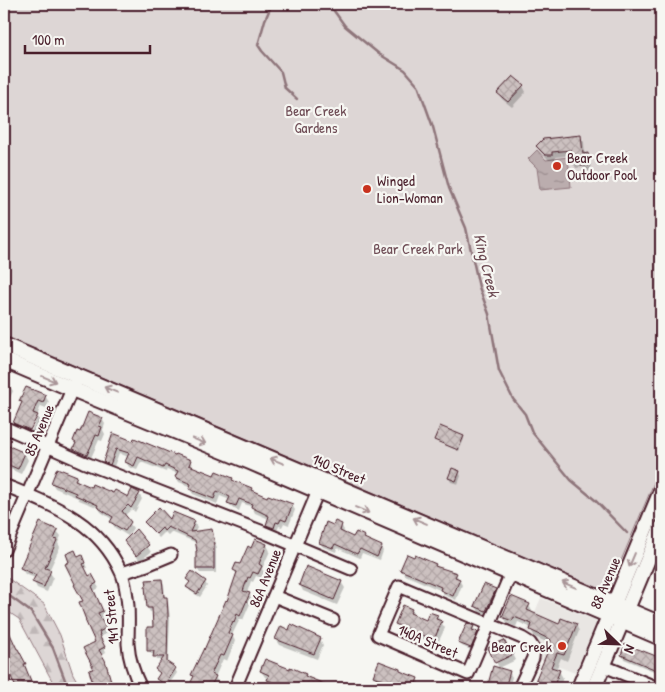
<svg xmlns="http://www.w3.org/2000/svg" width="665" height="692" font-family="'Patrick Hand',sans-serif">
	<style>
		.built { fill: #e9e6e3 }
		.forest { fill: url(#forest-firs); stroke: #947a80 }
		.green { fill: #ddd6d5; stroke: #947a80 }
		.water { fill: url(#water-ripples); stroke: #8e747a }
		.shadow { fill: #0003 }
		.lines { fill: none; stroke-linecap: round; stroke-linejoin: round }
		.stream { stroke: #8e747a; stroke-width: 2.5 }
		.building { fill: url(#building-cross-hatch); stroke: #4a1f2b }
		.minor-casing { stroke: #4a1f2b; stroke-width: 15 }
		.major-casing { stroke: #4a1f2b; stroke-width: 18 }
		.minor { stroke: #f6f6f2; stroke-width: 11 }
		.major { stroke: #f6f6f2; stroke-width: 14 }
		.oneway { stroke: #a99598 }
		.poi-dot { fill: #c8321e; stroke: #f6f6f2; stroke-width: 2 }
		.labels { text-anchor: middle; dominant-baseline: central; stroke-width: 4.5; stroke-linejoin: round; paint-order: stroke }
		.park-label { font-size: 15px; fill: #6f4d56; stroke: #f6f6f2 }
		.poi-label { font-size: 15px; fill: #4a1f2b; stroke: #f6f6f2; text-anchor: start }
		.street-label { font-size: 15px; fill: #4a1f2b; stroke: #f6f6f2 }
		.water-label { font-size: 16px; font-style: italic; fill: #6c4a52; stroke: #f6f6f2 }
	</style>
	<defs>
		<pattern id="forest-firs" width="22" height="20" patternUnits="userSpaceOnUse" patternTransform="scale(1.25)"><rect width="22" height="20" fill="#ddd6d5"/><path d="M5 1l3.5 6h-7zM16 11l3.5 6h-7z" fill="#bfb7b7"/></pattern>
		<pattern id="water-ripples" width="26" height="14" patternUnits="userSpaceOnUse" patternTransform="scale(1.25)"><rect width="26" height="14" fill="#bbadae"/><path d="M2 4q2-2 4 0t4 0M15 11q2-2 4 0t4 0" fill="none" stroke="#9a8c8e"/></pattern>
		<pattern id="building-cross-hatch" width="8" height="8" patternUnits="userSpaceOnUse" patternTransform="scale(1.25)"><rect width="8" height="8" fill="#ccc1c0"/><path d="M0 0l8 8M0 8l8-8" fill="none" stroke="#b1a5a5"/></pattern>
	</defs>
	<rect width="100%" height="100%" fill="#f6f6f2"/>
	<filter id="ink" filterUnits="userSpaceOnUse"><feTurbulence type="fractalNoise" baseFrequency=".02" numOctaves="2"/><feDisplacementMap in="SourceGraphic" scale="10" xChannelSelector="R" yChannelSelector="G"/><feConvolveMatrix kernelMatrix="1 2 1 2 8 2 1 2 1" color-interpolation-filters="sRGB"/></filter>
	<g filter="url(#ink)">
		<polygon class="built" points="541,598 595,620 596,623 575,673 539,659 538,649 524,637"/>
		<polygon class="forest" points="6,577 44,604 60,635 73,674 81,688 56,688 19,619 4,609 4,578"/>
		<polygon class="green" points="4,4 661,4 661,466 609,589 605,591 4,336"/>
		<polygon class="water" points="537,150 546,160 568,157 571,187 540,190 537,168 528,159"/>
		<g class="shadow">
			<polygon points="523,86 526,92 512,107 502,99 499,93"/>
			<polygon points="580,137 584,142 585,155 587,154 590,160 591,171 586,171 583,167 576,168 573,163 572,155 555,157 555,160 549,160 540,151 537,146"/>
			<polygon points="4,383 9,385 13,391 4,411"/>
			<polygon points="45,396 49,402 46,408 41,406 37,416 40,421 34,436 30,434 37,418 36,416 28,433 18,429 15,423 23,404 21,401"/>
			<polygon points="102,419 105,424 103,430 105,434 102,441 99,440 90,460 78,455 75,449 76,445 74,441 81,434"/>
			<polygon points="114,435 190,461 193,466 193,468 215,476 232,479 234,482 251,489 253,492 268,499 292,505 295,510 289,525 284,523 282,527 279,526 276,533 270,530 267,525 269,519 255,513 252,507 242,503 239,511 232,508 229,503 230,500 220,496 217,504 193,494 190,489 191,487 179,482 176,477 178,474 167,469 166,472 141,462 137,470 129,467 126,462 128,457 119,453 113,469 107,467 104,462"/>
			<polygon points="463,437 464,439 459,451 437,441 436,440"/>
			<polygon points="4,445 25,454 28,460 21,474 6,467 4,464"/>
			<polygon points="459,472 461,476 458,484 451,482 449,478"/>
			<polygon points="76,477 79,483 114,495 128,498 139,494 142,499 135,512 132,509 124,516 133,528 128,536 115,528 112,522 113,520 101,512 99,508 79,500 78,498 55,488 52,483"/>
			<polygon points="170,521 194,522 197,527 194,533 212,531 214,536 217,549 216,549 216,573 200,573 197,569 197,543 171,532 168,535 165,532 159,538 148,526 146,522"/>
			<polygon points="341,525 344,530 343,534 354,539 357,533 365,537 367,541 381,547 383,551 380,560 362,553 360,558 337,548 336,552 323,547 320,543 334,526"/>
			<polygon points="57,531 61,536 58,543 60,547 49,571 53,577 47,592 37,588 34,582 35,578 25,574 21,568"/>
			<polygon points="136,531 151,552 140,561 129,547"/>
			<polygon points="255,541 267,545 270,551 262,569 264,572 261,578 256,576 253,582 251,581 247,593 249,594 252,599 243,620 240,619 232,635 235,641 227,661 223,659 215,677 218,682 215,688 190,688 194,678 193,675 227,602 237,575 234,570 241,566 252,549"/>
			<polygon points="78,558 84,561 87,568 85,569 89,578 92,576 99,588 94,591 105,616 100,618 108,633 100,637 102,640 101,640 106,652 101,655 107,666 113,688 96,688 95,686 97,642 84,601"/>
			<polygon points="435,565 437,568 456,574 462,585 456,600 444,595 442,591 405,575 402,570"/>
			<polygon points="192,573 205,582 207,586 200,597 190,591 188,587 190,584 188,579"/>
			<polygon points="162,580 164,584 165,598 168,602 170,619 168,665 175,669 177,673 167,687 160,682 158,679 161,674 157,669 163,660 157,660 155,654 151,654 149,650 155,629 153,611 150,612 148,608"/>
			<polygon points="341,582 345,588 337,605 303,591 300,585"/>
			<polygon points="495,590 498,596 490,616 479,612 476,606"/>
			<polygon points="529,605 532,611 531,613 560,625 576,625 579,631 567,661 561,658 556,670 559,671 563,678 559,688 536,688 551,647 551,644 535,637 531,630 532,628 518,622 516,627 507,623 504,617"/>
			<polygon points="411,610 415,616 426,621 437,616 445,628 437,645 400,629 396,624"/>
			<polygon points="473,627 475,630 474,632 477,633 479,637 473,651 462,646 460,643"/>
			<polygon points="6,629 27,669 26,670 34,688 17,688 13,677 4,662 4,630"/>
			<polygon points="276,639 320,639 323,645 317,659 280,645"/>
			<polygon points="626,646 661,660 661,674 624,659 622,655"/>
			<polygon points="490,649 508,649 513,654 516,660 499,668"/>
			<polygon points="494,668 509,672 512,677 509,688 488,688"/>
			<polygon points="261,671 305,675 307,678 331,688 277,688 272,686 268,680 269,679 265,677"/>
			<polygon points="401,672 417,679 420,684 418,688 396,688 377,681 374,676"/>
			<polygon points="611,684 622,688 609,688"/>
		</g>
		<g class="lines">
			<g class="stream">
				<polyline points="272,4 265,20 258,45 262,51 281,72 285,88 297,99"/>
				<polyline points="329,4 345,26 379,54 405,70 418,85 433,127 449,188 466,228 479,287 489,314 499,371 513,399 525,414 532,432 571,480 595,500 627,533"/>
				<polyline points="4,592 31,612 53,648 68,688"/>
			</g>
		</g>
		<g class="building">
			<polygon points="513,76 524,85 508,102 497,93"/>
			<polygon points="581,135 583,154 588,153 589,165 581,166 581,162 572,163 571,150 552,152 552,155 545,155 536,146 543,139"/>
			<polygon points="26,387 46,395 43,403 38,401 33,413 38,415 30,430 13,423 22,402 19,401"/>
			<polygon points="88,412 103,418 99,426 102,427 99,436 96,435 87,455 73,449 76,443 73,441 77,431 80,432"/>
			<polygon points="440,426 464,436 458,450 434,440"/>
			<polygon points="113,433 133,441 134,438 175,455 176,454 191,460 189,465 214,475 216,471 233,478 232,480 252,488 251,490 267,497 268,495 293,504 286,521 281,519 279,523 276,522 274,528 266,525 269,516 251,507 252,504 239,499 236,506 227,503 230,497 217,491 214,499 189,489 191,484 175,477 178,471 165,465 163,468 138,457 134,466 125,462 129,453 116,449 110,465 103,462"/>
			<polygon points="9,446 25,453 18,469 4,463 4,456"/>
			<polygon points="57,468 77,476 75,480 91,487 92,484 113,493 115,490 128,497 132,489 140,493 131,508 128,505 122,511 131,522 125,531 110,522 113,517 97,507 98,505 75,495 76,493 51,483"/>
			<polygon points="452,468 460,471 456,481 448,478"/>
			<polygon points="159,507 170,519 173,512 195,521 190,532 212,529 215,544 214,544 214,569 196,569 196,551 197,551 195,540 168,527 164,531 162,528 156,534 144,522"/>
			<polygon points="335,521 342,524 340,531 353,537 356,532 365,536 364,538 382,546 377,557 360,549 357,554 335,544 333,548 319,543 326,522 333,525"/>
			<polygon points="40,522 58,530 54,539 57,540 45,568 51,570 44,587 32,582 36,575 20,568"/>
			<polygon points="136,529 149,545 136,556 124,541"/>
			<polygon points="255,539 267,544 259,564 262,566 258,574 253,572 250,578 248,577 243,591 250,593 240,616 237,614 234,622 233,621 228,633 233,635 224,656 220,655 211,674 216,676 210,688 188,688 194,676 191,675 204,648 204,650 226,600 227,601 237,572 233,570 236,563 240,564 248,546 251,548"/>
			<polygon points="75,550 78,557 82,555 85,563 83,564 89,576 92,574 97,583 92,586 103,611 98,613 106,628 99,632 100,635 99,635 105,647 99,650 105,660 113,688 94,688 89,670 94,669 83,648 95,642 85,620 86,620 79,602 83,601 74,585 75,584 65,564 69,562 66,554"/>
			<polygon points="407,554 414,557 415,555 436,564 435,566 457,573 455,577 460,579 453,596 440,590 441,587 400,570"/>
			<polygon points="306,566 342,581 334,600 299,585"/>
			<polygon points="192,571 206,581 197,594 186,587 190,582 186,579"/>
			<polygon points="162,579 164,597 167,597 168,614 167,662 176,668 165,685 156,679 160,673 155,669 164,657 153,657 154,651 147,651 147,627 153,627 152,608 147,608 145,586 147,585 146,580"/>
			<polygon points="484,584 496,589 486,611 474,606"/>
			<polygon points="511,596 530,604 527,610 559,624 561,618 577,624 564,655 557,653 551,667 560,670 553,688 535,688 538,680 536,679 550,646 549,645 551,640 530,630 532,624 514,617 512,621 502,617"/>
			<polygon points="403,605 412,609 410,613 426,620 429,612 438,615 436,619 442,621 434,640 395,624"/>
			<polygon points="4,621 17,649 18,649 26,664 24,664 34,688 16,688 9,672 8,673 4,665"/>
			<polygon points="467,623 474,626 472,630 478,632 471,648 458,643"/>
			<polygon points="291,624 321,638 314,654 275,639 281,626 289,630"/>
			<polygon points="504,640 508,648 511,646 514,654 495,663 488,648"/>
			<polygon points="625,644 661,658 661,672 621,655"/>
			<polygon points="265,659 290,669 290,667 306,674 305,676 334,688 286,688 267,680 269,675 260,671"/>
			<polygon points="379,661 400,669 400,671 418,678 414,688 403,688 373,676"/>
			<polygon points="493,666 510,671 505,688 487,688"/>
		</g>
		<g class="lines">
			<defs>
				<g id="minor">
					<polyline points="4,427 83,462 263,532 351,569"/>
					<path d="M4,485C52,505 98,521 121,572C125,580 127,596 128,606C129,618 128,632 128,644C129,660 134,674 141,688"/>
					<polyline points="4,550 75,382"/>
					<path d="M514,566C499,602 483,638 468,674L378,635L399,586L522,638L530,643L534,649L533,658L519,688"/>
					<polyline points="122,573 147,565 171,555"/>
					<polyline points="274,596 333,620"/>
					<polyline points="604,666 658,688"/>
					<polyline points="235,688 321,484"/>
				</g>
				<g id="major">
					<polyline points="4,345 661,624"/>
					<polyline points="4,360 72,389 250,462 661,638"/>
					<polyline points="579,688 661,491"/>
					<polyline points="594,688 661,528"/>
				</g>
			</defs>
			<use href="#minor" class="minor-casing"/>
			<use href="#major" class="major-casing"/>
			<use href="#minor" class="minor"/>
			<use href="#major" class="major"/>
		</g>
		<defs><path id="oneway-shaft" d="M-6 0H5M1.5-3L5.5 0L1.5 3" fill="none" stroke-width="1.6" stroke-linecap="round" stroke-linejoin="round" transform="scale(1.25)"/></defs>
		<g class="oneway">
			<use href="#oneway-shaft" transform="translate(49 379) rotate(23)"/>
			<use href="#oneway-shaft" transform="translate(111 390) rotate(-157)"/>
			<use href="#oneway-shaft" transform="translate(199 441) rotate(22)"/>
			<use href="#oneway-shaft" transform="translate(277 461) rotate(-157)"/>
			<use href="#oneway-shaft" transform="translate(362 510) rotate(23)"/>
			<use href="#oneway-shaft" transform="translate(420 521) rotate(-157)"/>
			<use href="#oneway-shaft" transform="translate(632 560) rotate(113)"/>
			<use href="#oneway-shaft" transform="translate(569 585) rotate(-157)"/>
		</g>
	</g>
	<g class="poi-dot">
		<circle cx="557" cy="166" r="5"/>
		<circle cx="367" cy="189" r="5"/>
		<circle cx="562" cy="646" r="5"/>
	</g>
	<g class="labels">
		<g class="park-label">
			<text x="316" y="110">Bear Creek<tspan x="316" dy="17">Gardens</tspan></text>
			<text x="418" y="248">Bear Creek Park</text>
		</g>
		<g class="poi-label">
			<text x="567" y="157">Bear Creek<tspan x="567" dy="17">Outdoor Pool</tspan></text>
			<text x="377" y="180">Winged<tspan x="377" dy="17">Lion-Woman</tspan></text>
			<text x="552" y="646" text-anchor="end">Bear Creek</text>
		</g>
		<g class="street-label">
			<text transform="translate(39 430) rotate(-67)">85 Avenue</text>
			<text transform="translate(339 469) rotate(23)">140 Street</text>
			<text transform="translate(265 578) rotate(-68)">86A Avenue</text>
			<text transform="translate(605 583) rotate(-67)">88 Avenue</text>
			<text transform="translate(111 617) rotate(-95)">141 Street</text>
			<text transform="translate(428 641) rotate(23)">140A Street</text>
		</g>
		<g class="water-label">
			<text transform="translate(487 265) rotate(76)">King Creek</text>
		</g>
	</g>
	<rect width="665" height="692" fill="none" stroke="#f6f6f2" stroke-width="20"/>
	<rect x="10" y="10" width="645" height="672" fill="none" stroke="#4a1f2b" stroke-width="2" filter="url(#ink)"/>
	<g transform="translate(618 644) rotate(113)" stroke="#f6f6f2" stroke-width="4" paint-order="stroke">
	<path d="M0-4L9 19L0 12L-9 19Z" fill="#4a1f2b"/>
	<text y="-8" font-size="14" font-weight="bold" text-anchor="middle" fill="#4a1f2b">N</text>
	</g>
	<path d="M25 45v8h125v-8" fill="none" stroke="#4a1f2b" stroke-width="2.5"/>
	<text x="32" y="45" font-size="15" fill="#4a1f2b" stroke="#f6f6f2" stroke-width="4" paint-order="stroke">100 m</text>
</svg>
